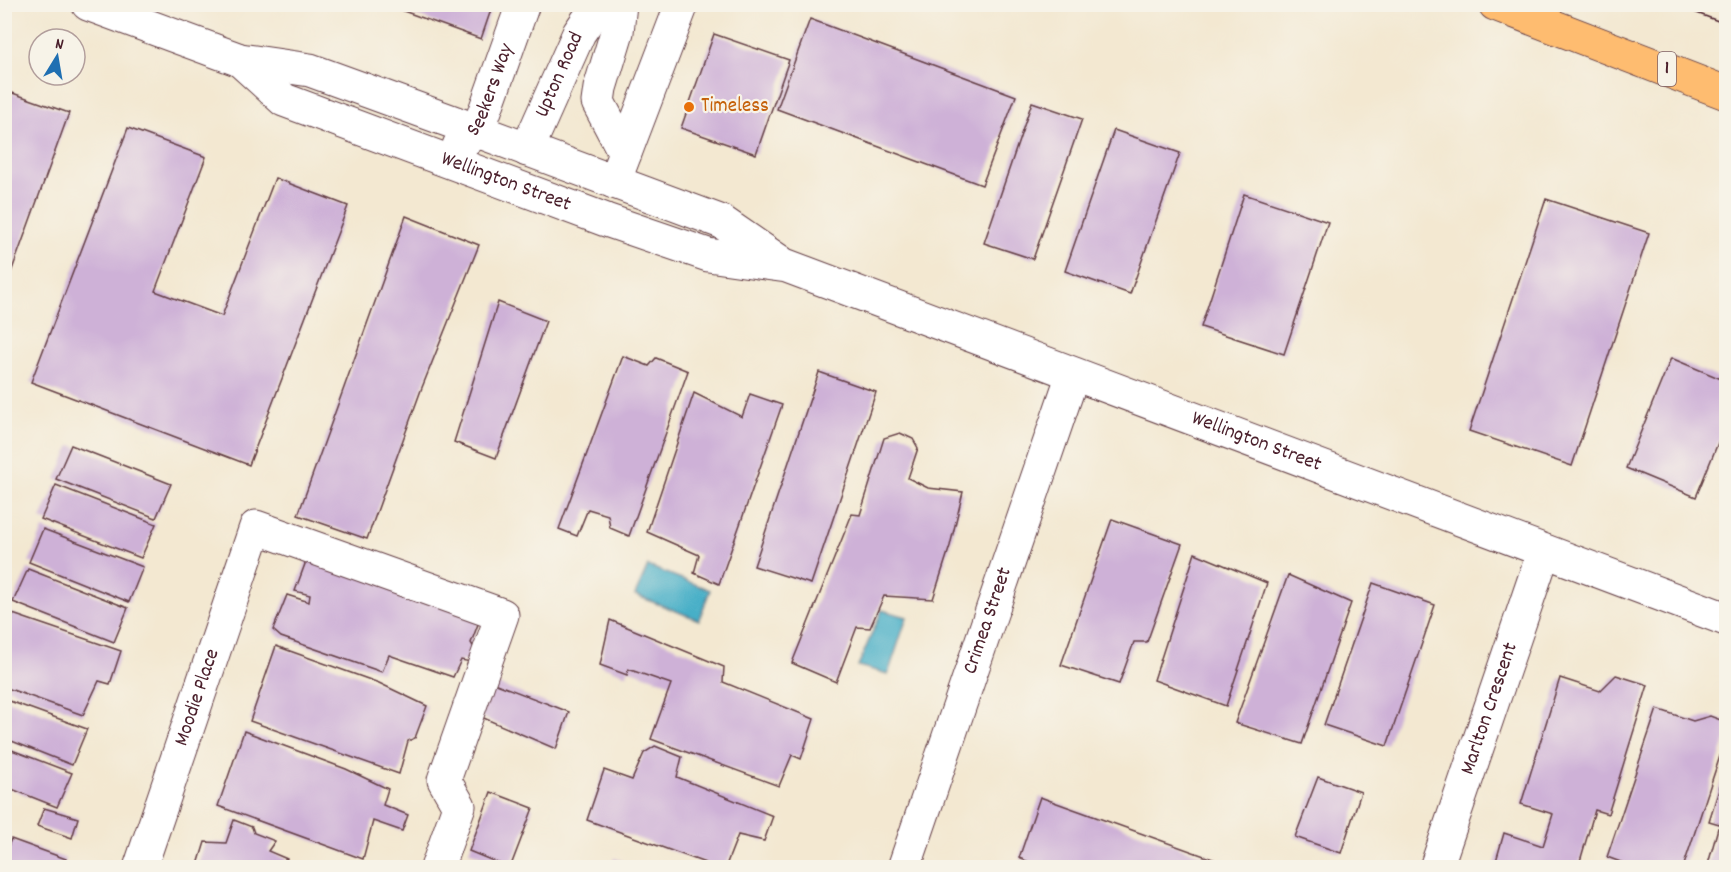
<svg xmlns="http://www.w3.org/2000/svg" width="1731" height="872" font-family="Dekko,sans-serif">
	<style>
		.water { fill: #47afc7; stroke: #486779; stroke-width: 1.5 }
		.building { fill: #ceb1d7 }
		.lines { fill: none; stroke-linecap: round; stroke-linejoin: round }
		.minor-casing { stroke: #633d44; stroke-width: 35 }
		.highway-casing { stroke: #633d44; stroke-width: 35 }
		.minor { stroke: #fff; stroke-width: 33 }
		.highway { stroke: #febc70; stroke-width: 33 }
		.tram { stroke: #4a1f2b; stroke-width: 1.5 }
		.food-dot { fill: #e8710a; stroke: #f7f3e8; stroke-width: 2 }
		.labels { text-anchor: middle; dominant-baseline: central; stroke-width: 4.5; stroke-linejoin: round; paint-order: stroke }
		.shield { fill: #f7f3e8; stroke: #7e5f64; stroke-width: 1.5 }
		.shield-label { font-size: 20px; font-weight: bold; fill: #4a1f2b }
		.street-label { font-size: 21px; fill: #4a1f2b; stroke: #f7f3e8 }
		.food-label { font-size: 21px; fill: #c56008; stroke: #f7f3e8; text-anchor: start }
	</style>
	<rect width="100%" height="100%" fill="#f7f3e8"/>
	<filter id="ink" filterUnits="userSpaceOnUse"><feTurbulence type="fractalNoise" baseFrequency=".0167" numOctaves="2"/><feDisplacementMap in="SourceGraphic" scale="12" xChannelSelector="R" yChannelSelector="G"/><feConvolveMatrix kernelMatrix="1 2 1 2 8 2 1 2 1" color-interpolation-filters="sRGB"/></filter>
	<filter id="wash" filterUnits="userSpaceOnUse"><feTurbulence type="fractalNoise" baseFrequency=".008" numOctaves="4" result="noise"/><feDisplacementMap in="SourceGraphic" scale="24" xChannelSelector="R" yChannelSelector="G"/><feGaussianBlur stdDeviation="1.35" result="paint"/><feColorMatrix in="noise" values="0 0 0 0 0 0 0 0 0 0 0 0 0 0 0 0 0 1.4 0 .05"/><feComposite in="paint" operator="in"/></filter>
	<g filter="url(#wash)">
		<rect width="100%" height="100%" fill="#f3e8d1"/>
		<g class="water">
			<polygon points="648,566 710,590 699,620 635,595"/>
			<polygon points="882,610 907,617 888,674 858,666"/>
		</g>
		<g id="blocks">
			<g class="building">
				<polygon points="384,4 493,4 481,39"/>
				<polygon points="810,19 1016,96 982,185 777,109"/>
				<polygon points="714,34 789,60 756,154 681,128"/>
				<polygon points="4,90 69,113 5,289 4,289"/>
				<polygon points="1032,102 1082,119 1033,259 984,243"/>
				<polygon points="128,128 206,157 155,291 222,316 275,178 348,206 249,465 31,382"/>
				<polygon points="1114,130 1180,153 1130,294 1065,271"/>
				<polygon points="1244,194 1328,222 1284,354 1201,327"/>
				<polygon points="1546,199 1649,233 1572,466 1469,431"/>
				<polygon points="406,216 479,245 421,390 367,539 298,515"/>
				<polygon points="498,302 546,321 496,458 454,442"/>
				<polygon points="623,356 649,366 656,358 688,371 629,536 610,528 608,515 588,509 577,536 559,529"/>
				<polygon points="1671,358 1726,381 1726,423 1696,497 1626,468"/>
				<polygon points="819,372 876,392 811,584 754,566"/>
				<polygon points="694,393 742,417 750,394 782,405 719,584 694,573 699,555 647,532"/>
				<polygon points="900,433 913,439 918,448 908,478 928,488 963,492 950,546 933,599 884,596 870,628 857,627 836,682 792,663 852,514 860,515 884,438"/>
				<polygon points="71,445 171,484 156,518 56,479"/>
				<polygon points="56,485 156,524 141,558 41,519"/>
				<polygon points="1112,519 1182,544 1147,642 1134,642 1119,684 1061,665"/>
				<polygon points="43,529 143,567 129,602 29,562"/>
				<polygon points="1195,553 1267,583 1226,706 1154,680"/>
				<polygon points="308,556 481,616 471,643 476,651 471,662 461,660 453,677 389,655 382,672 281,637 273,630 287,595 309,602 310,595 295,591"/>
				<polygon points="28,569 128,608 114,642 13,602"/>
				<polygon points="1288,575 1351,603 1302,744 1235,723"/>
				<polygon points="1373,583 1435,605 1387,746 1324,725"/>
				<polygon points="4,611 121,651 110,684 99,681 83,715 4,687"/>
				<polygon points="610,620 724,667 723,682 814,719 801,759 792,755 779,786 651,739 671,684 628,669 627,675 600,665"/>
				<polygon points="276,646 379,683 427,706 415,738 408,741 399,774 250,721"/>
				<polygon points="1616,675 1648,685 1608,814 1595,810 1578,868 1494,868 1504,833 1543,846 1553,814 1521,804 1560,678 1600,691"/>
				<polygon points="486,680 569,712 556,749 472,713"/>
				<polygon points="4,699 87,729 72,765 4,738"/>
				<polygon points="1657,709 1693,721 1710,716 1726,722 1726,738 1683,868 1637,868 1607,857"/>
				<polygon points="244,731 346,769 388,789 383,805 408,815 402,831 373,821 363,859 218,806"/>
				<polygon points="655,746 682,757 677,777 773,816 764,841 738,835 725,868 719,868 587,820 604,770 632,780 644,753"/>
				<polygon points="4,747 72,773 57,807 4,786"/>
				<polygon points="1726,767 1726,826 1709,821"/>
				<polygon points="1318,777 1361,792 1341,853 1295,837"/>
				<polygon points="491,792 533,808 510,868 469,851"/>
				<polygon points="1040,797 1235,867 1235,868 1044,868 1019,858"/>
				<polygon points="44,808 78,818 72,838 37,826"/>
				<polygon points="234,820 252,827 254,833 275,841 268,851 287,859 284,868 197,868 205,842 226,843"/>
				<polygon points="1718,828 1726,830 1726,868 1707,868"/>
				<polygon points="11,839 66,859 63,868 4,868 4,856"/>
				<polygon points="614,858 640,867 640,868 611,868"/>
			</g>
		</g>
	</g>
	<g filter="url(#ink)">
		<use href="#blocks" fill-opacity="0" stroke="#633d44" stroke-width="1.5"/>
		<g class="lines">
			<defs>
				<g id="minor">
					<polyline points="88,4 240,60 310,70 475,130 722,222 780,262"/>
					<polyline points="620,4 617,32 600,88 598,102 625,153"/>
					<path id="s1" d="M240,60L284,100L606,220L708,255L787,266L1726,619"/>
					<path id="s2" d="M459,146L471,136L481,122L523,4"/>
					<path id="s3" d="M527,150L579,33L599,4"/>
					<polyline points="614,182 682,4"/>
					<path id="s4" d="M140,868L256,527L502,615L444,780L459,806L437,868"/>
					<path id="s5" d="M904,868L1073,374"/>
					<path id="s6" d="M1436,868L1544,551"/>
				</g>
				<polyline id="highway" points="1495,4 1726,93"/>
			</defs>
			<use href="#minor" class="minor-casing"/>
			<use href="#highway" class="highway-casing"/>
			<use href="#minor" class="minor"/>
			<use href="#highway" class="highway"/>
			<polyline class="tram" points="1673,4 1726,24"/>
		</g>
	</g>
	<circle class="food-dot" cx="689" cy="107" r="6"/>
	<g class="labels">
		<rect class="shield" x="1658" y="52" width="18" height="34" rx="4.5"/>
		<g class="shield-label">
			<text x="1667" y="69">1</text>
		</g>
		<g class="street-label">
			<text stroke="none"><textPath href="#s3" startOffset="82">Upton Road</textPath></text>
			<text stroke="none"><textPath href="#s2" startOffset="66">Seekers Way</textPath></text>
			<text stroke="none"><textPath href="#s1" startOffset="296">Wellington Street</textPath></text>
			<text stroke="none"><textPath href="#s1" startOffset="1092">Wellington Street</textPath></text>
			<text stroke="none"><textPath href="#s5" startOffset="261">Crimea Street</textPath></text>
			<text stroke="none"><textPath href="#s4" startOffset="180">Moodie Place</textPath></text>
			<text stroke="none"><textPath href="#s6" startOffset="168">Marlton Crescent</textPath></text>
		</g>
		<g class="food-label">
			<text x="701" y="107">Timeless</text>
		</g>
	</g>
	<rect width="1731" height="872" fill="none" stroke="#f7f3e8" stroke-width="24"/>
	<g transform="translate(57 57) rotate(11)"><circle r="28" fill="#f7f3e8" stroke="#b29e9c" stroke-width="1.5"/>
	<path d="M0-4.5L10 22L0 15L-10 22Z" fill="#1f6fb2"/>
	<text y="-9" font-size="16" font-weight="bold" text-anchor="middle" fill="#4a1f2b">N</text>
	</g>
</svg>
